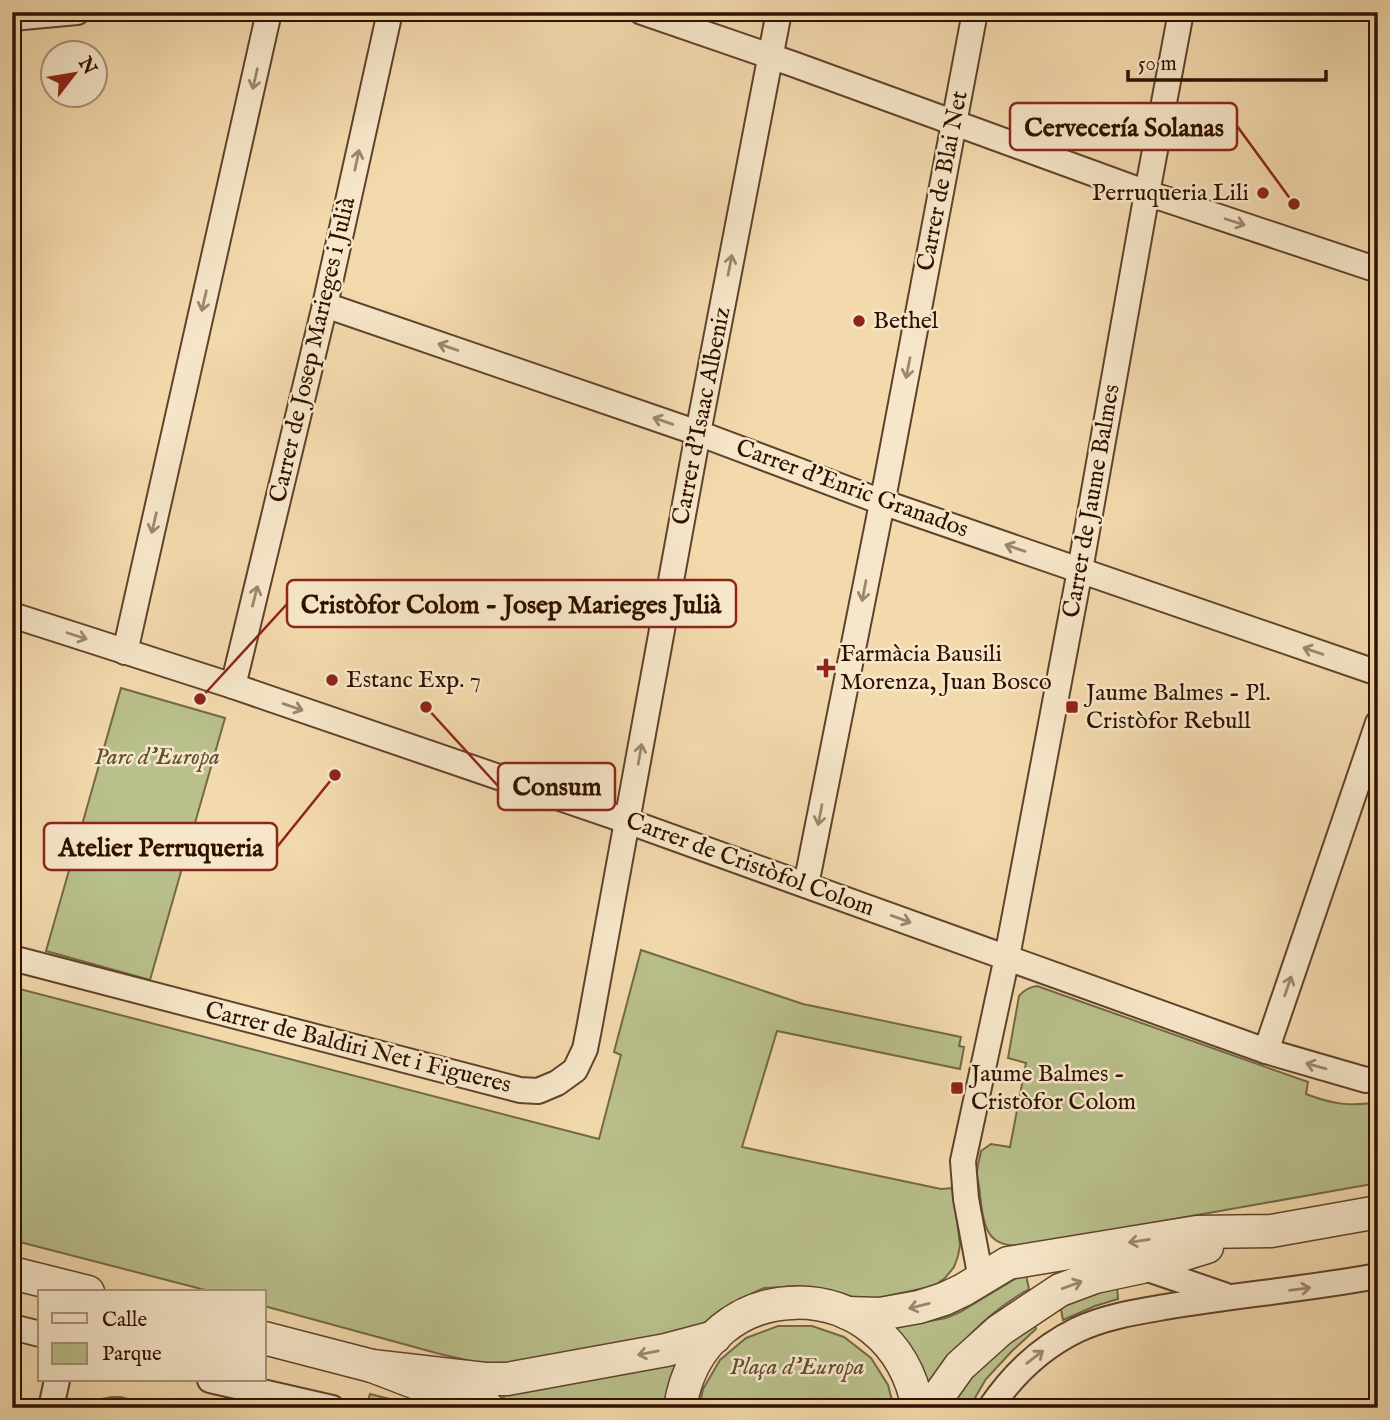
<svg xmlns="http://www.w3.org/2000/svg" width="1390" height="1420" font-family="'IM FELL English',serif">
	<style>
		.green { fill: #b9c08b; stroke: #746846; stroke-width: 2 }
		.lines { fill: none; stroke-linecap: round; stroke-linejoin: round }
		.minor-casing { stroke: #60422c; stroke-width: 28 }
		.tertiary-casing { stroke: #60422c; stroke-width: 35 }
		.minor { stroke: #f7e7ca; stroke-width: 24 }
		.tertiary { stroke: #f7e7ca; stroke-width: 32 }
		.oneway { stroke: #9d8670 }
		.poi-dot { fill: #8f2418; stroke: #f7e7ca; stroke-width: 2.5 }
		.labels { text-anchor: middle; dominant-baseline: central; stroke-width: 5; stroke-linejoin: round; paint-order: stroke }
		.street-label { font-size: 24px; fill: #2f1001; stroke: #f7e7ca }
		.poi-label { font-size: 24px; fill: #2f1001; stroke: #f7e7ca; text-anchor: start }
		.park-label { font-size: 24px; font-style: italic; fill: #5f4e31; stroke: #f7e7ca }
		.leader { fill: none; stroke: #8f2418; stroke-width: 2.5 }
		.callout-dot { fill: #8f2418; stroke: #f7e7ca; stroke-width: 2.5 }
		.callout { fill: #f7e7ca; stroke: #8f2418; stroke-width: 2.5 }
		.callout-label { font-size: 26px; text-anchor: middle; font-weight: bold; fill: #2f1001 }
	</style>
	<rect width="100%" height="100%" fill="#f3daad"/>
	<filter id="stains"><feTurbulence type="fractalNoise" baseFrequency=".00286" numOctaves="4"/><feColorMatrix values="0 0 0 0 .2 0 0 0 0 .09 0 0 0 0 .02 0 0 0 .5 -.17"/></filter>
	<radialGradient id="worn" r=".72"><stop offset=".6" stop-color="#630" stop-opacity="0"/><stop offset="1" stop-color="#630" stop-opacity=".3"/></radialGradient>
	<g class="green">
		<polygon points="121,688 225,718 150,980 46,951"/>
		<polygon points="641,950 803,1004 961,1037 959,1046 964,1047 960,1069 777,1031 742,1147 941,1189 952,1188 958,1228 960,1245 958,1256 954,1267 945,1278 934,1286 868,1300 849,1300 830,1293 799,1286 764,1288 739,1299 697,1329 499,1365 479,1363 440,1354 264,1306 264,1292 213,1292 12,1240 12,987 599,1139 621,1055 614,1052"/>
		<path d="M1037,986L1308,1082L1306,1094C1332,1104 1350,1107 1378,1102V1183L1028,1245C987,1250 984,1229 980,1195C980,1188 977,1180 977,1173C977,1165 980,1158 981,1151L991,1144L1010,1147L1026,1063L1008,1058L1019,996C1024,990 1029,987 1037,986Z"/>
		<path d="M1026,1275L1029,1289C982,1316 958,1345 927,1389L893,1330L897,1327L946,1318L960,1312L1020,1276Z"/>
		<polygon points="1117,1286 1118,1299 1095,1306 1063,1320 1060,1304"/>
		<polygon points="1034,1319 1036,1329 1012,1351 986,1379 969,1408 950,1408 969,1377"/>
		<polygon points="778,1326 812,1326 844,1337 871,1358 888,1385 894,1408 699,1408 703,1389 720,1360 746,1338"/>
		<polygon points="670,1363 675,1365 677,1369 666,1408 538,1408 505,1401 503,1398 506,1394"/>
		<polygon points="370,1394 425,1408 373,1408 366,1406"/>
		<polygon points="112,1397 121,1397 159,1408 85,1408 96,1400"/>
	</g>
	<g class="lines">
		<defs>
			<g id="minor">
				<polyline points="642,12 793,64 1147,193 1378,270"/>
				<polyline points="12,18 77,12"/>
				<polyline points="325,305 698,433 882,502 1378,673"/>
				<polyline points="12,615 233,686 627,821 1266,1051 1366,1080 1378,1078"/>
				<polyline points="125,652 269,12"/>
				<polyline points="233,686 325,305 390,12"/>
				<polyline points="806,885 887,478 975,12"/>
				<polyline points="12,958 520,1090 538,1091 557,1083 575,1070 585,1049 589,1029 698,433 779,12"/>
				<polyline points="1266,1051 1378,723"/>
				<polyline points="1142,1267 1224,1295"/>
				<polyline points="981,1279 966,1199 963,1161 1007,957 1080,570 1147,193 1181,12"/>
				<polyline points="12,1327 40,1334"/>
				<polyline points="210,1380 332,1408"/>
				<polyline points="51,1408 57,1380"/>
				<path d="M990,1408C1013,1374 1040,1348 1077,1330C1104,1317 1136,1312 1165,1307C1236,1295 1307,1289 1378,1276"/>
			</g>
			<g id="tertiary">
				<polyline points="12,1273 88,1292"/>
				<polyline points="847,1313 880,1314 919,1307 944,1299 963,1290 1008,1263 1197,1232 1271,1231 1378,1212"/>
				<polyline points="264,1338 372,1366 453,1397 488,1408"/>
				<polyline points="372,1366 485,1379 507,1379 666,1350 715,1337"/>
				<path d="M680,1408C701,1268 892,1267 918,1408"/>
				<polyline points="930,1408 960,1366 1000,1330 1060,1290 1095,1277 1142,1267 1207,1247"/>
			</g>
		</defs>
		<use href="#minor" class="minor-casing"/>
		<use href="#tertiary" class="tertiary-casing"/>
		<use href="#minor" class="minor"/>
		<use href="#tertiary" class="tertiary"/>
	</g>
	<defs><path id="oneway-shaft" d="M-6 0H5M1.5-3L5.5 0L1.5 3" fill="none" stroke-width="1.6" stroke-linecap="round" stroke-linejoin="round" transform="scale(1.75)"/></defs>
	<g class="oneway">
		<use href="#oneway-shaft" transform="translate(255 79) rotate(103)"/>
		<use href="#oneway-shaft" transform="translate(357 160) rotate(-78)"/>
		<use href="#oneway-shaft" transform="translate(1235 222) rotate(18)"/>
		<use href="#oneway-shaft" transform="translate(730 265) rotate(-79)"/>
		<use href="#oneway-shaft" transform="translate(204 301) rotate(103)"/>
		<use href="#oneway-shaft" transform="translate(448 347) rotate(-161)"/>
		<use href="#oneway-shaft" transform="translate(908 368) rotate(101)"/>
		<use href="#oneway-shaft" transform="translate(663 421) rotate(-161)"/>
		<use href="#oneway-shaft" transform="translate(154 523) rotate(103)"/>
		<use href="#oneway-shaft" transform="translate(1015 548) rotate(-161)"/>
		<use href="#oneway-shaft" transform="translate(864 591) rotate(101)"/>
		<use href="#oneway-shaft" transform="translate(255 596) rotate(-76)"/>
		<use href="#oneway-shaft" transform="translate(77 636) rotate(18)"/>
		<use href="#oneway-shaft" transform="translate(1313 651) rotate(-161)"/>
		<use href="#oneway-shaft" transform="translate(293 707) rotate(19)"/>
		<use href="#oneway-shaft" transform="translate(640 754) rotate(-80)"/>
		<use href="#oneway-shaft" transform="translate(820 815) rotate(101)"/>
		<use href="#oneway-shaft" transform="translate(901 919) rotate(20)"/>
		<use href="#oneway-shaft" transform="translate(1288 986) rotate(-71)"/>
		<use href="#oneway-shaft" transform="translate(1316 1066) rotate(-164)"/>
		<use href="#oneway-shaft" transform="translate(1139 1241) rotate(171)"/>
		<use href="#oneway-shaft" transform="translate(1072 1285) rotate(-20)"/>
		<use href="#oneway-shaft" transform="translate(1300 1289) rotate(-7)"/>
		<use href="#oneway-shaft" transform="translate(919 1306) rotate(166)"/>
		<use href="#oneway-shaft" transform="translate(648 1353) rotate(169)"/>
		<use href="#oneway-shaft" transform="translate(1035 1357) rotate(-38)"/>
	</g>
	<g class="poi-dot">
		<circle cx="1263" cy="193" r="7"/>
		<circle cx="859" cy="321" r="7"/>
		<path d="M822.5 657.5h7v7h7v7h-7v7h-7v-7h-7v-7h7z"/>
		<circle cx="332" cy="680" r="7"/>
		<rect x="1065" y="700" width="14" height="14" rx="3.5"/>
		<rect x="950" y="1081" width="14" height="14" rx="3.5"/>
	</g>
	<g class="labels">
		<g class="street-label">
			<text transform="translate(943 181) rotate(-79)">Carrer de Blai Net</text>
			<text transform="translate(313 350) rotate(-77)">Carrer de Josep Marieges i Julià</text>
			<text transform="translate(702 416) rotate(-79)">Carrer d'Isaac Albeniz</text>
			<text transform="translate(852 489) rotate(20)">Carrer d'Enric Granados</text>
			<text transform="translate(1092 501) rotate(-80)">Carrer de Jaume Balmes</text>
			<text transform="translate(750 865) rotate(20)">Carrer de Cristòfol Colom</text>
			<text transform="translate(358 1048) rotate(14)">Carrer de Baldiri Net i Figueres</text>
		</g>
		<g class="poi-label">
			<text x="1249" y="193" text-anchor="end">Perruqueria Lili</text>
			<text x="873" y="321">Bethel</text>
			<text x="840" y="654">Farmàcia Bausili<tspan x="840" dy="28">Morenza, Juan Bosco</tspan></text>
			<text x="346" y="680">Estanc Exp. 7</text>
			<text x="1086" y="693">Jaume Balmes - Pl.<tspan x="1086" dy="28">Cristòfor Rebull</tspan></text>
			<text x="971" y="1074">Jaume Balmes -<tspan x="971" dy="28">Cristòfor Colom</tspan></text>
		</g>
		<g class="park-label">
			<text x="157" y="757">Parc d'Europa</text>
			<text x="797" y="1367">Plaça d'Europa</text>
		</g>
	</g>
	<path class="leader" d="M1294 204L1237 126M200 699L287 604M426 707L498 786M335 775L277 847"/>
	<g class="callout-dot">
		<circle cx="1294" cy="204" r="7"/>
		<circle cx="200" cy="699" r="7"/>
		<circle cx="426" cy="707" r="7"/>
		<circle cx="335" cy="775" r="7"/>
	</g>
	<g class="callout">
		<rect x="1010" y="103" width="227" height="47" rx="7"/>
		<rect x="287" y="580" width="449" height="47" rx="7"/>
		<rect x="498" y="763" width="117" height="47" rx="7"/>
		<rect x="44" y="823" width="233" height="47" rx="7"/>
	</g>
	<g class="callout-label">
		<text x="1124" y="136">Cervecería Solanas</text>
		<text x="511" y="613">Cristòfor Colom - Josep Marieges Julià</text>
		<text x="557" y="795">Consum</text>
		<text x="161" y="856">Atelier Perruqueria</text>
	</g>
	<rect width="1390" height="1420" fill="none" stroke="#f3daad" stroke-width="42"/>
	<rect x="14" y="14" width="1362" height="1392" fill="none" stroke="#2f1001" stroke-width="3.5"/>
	<rect x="21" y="21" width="1348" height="1378" fill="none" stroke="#2f1001" stroke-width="2"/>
	<rect x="38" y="1290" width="228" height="91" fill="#f7e7ca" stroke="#a7917a" stroke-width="2"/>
	<rect x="52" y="1313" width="35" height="10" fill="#f7e7ca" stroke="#a7917a" stroke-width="2"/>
	<text x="102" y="1326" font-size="21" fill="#2f1001">Calle</text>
	<rect x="52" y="1343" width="35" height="21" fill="#b9c08b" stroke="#a7917a" stroke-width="2"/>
	<text x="102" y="1360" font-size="21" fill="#2f1001">Parque</text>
	<g transform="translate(74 74) rotate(59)"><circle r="33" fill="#f7e7ca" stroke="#a7917a" stroke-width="2"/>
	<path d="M0-5L12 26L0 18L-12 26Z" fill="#8f2418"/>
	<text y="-10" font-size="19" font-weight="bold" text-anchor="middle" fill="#2f1001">N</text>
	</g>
	<path d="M1128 70v10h198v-10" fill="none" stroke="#2f1001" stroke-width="3.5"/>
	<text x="1138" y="70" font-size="21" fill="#2f1001" stroke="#f7e7ca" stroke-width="5" paint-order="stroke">50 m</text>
	<rect width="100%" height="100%" filter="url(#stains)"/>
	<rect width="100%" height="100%" fill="url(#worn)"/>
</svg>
